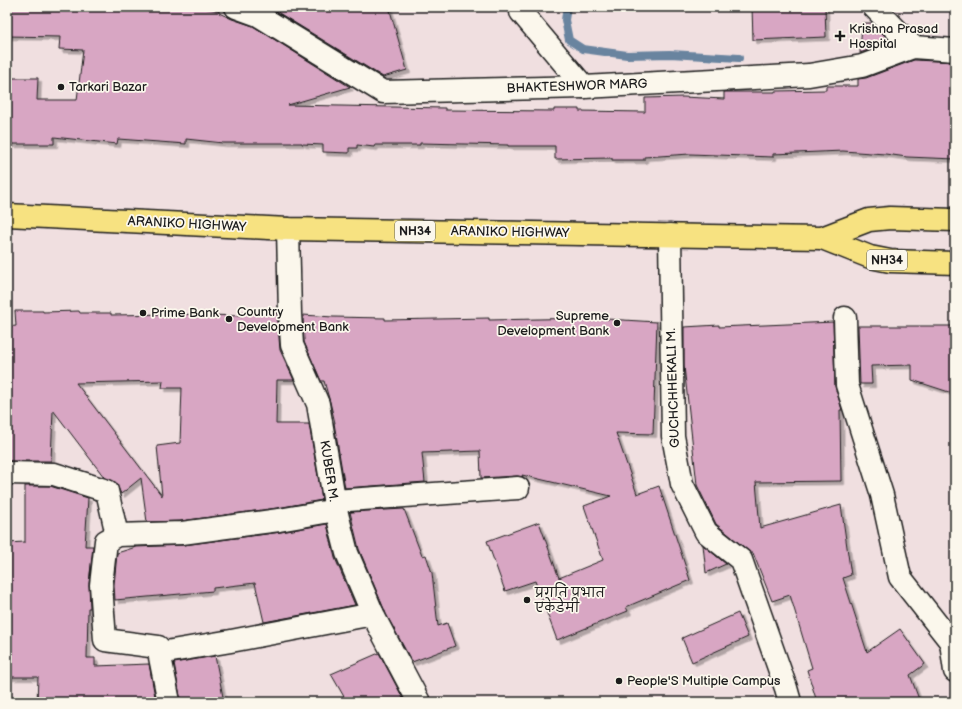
<svg xmlns="http://www.w3.org/2000/svg" width="962" height="709" font-family="'Balsamiq Sans','Playpen Sans Deva',sans-serif">
	<style>
		.lines { fill: none; stroke-linecap: round; stroke-linejoin: round }
		.stream { stroke: #69849f; stroke-width: 8 }
		.building { fill: #d8a6c3; stroke: #1c1c1c; fill-rule: evenodd; filter: url(#shadow) }
		.minor-casing { stroke: #1c1c1c; stroke-width: 25 }
		.highway-casing { stroke: #1c1c1c; stroke-width: 25 }
		.minor { stroke: #fbf7ec; stroke-width: 22 }
		.highway { stroke: #f7e281; stroke-width: 22 }
		.poi-dot { fill: #1c1c1c; stroke: #fbf7ec; stroke-width: 1.5 }
		.labels { text-anchor: middle; dominant-baseline: central; stroke-width: 3.5; stroke-linejoin: round; paint-order: stroke }
		.shield { fill: #fbf7ec; stroke: #5f5e5a; stroke-width: 1 }
		.shield-label { font-size: 12px; font-weight: bold; fill: #1c1c1c }
		.poi-label { font-size: 13px; fill: #1c1c1c; stroke: #fbf7ec; text-anchor: start }
		.street-label { font-size: 13px; fill: #1c1c1c; stroke: #fbf7ec }
	</style>
	<defs>
		<filter id="shadow"><feDropShadow dx="3.5" dy="3.5" stdDeviation="0" flood-color="#0004"/></filter>
	</defs>
	<rect width="100%" height="100%" fill="#f0dfe0"/>
	<filter id="ink" filterUnits="userSpaceOnUse"><feTurbulence type="fractalNoise" baseFrequency=".025" numOctaves="2"/><feDisplacementMap in="SourceGraphic" scale="8" xChannelSelector="R" yChannelSelector="G"/><feConvolveMatrix kernelMatrix="1 2 1 2 8 2 1 2 1" color-interpolation-filters="sRGB"/></filter>
	<g filter="url(#ink)">
		<g class="lines">
			<polyline class="stream" points="567,7 565,20 569,40 583,49 627,55 670,54 739,58"/>
		</g>
		<g class="building">
			<polygon points="7,7 198,7 219,11 219,13 232,19 253,26 350,87 288,105 445,108 445,110 554,111 554,109 579,109 579,111 645,112 645,98 683,97 724,99 724,92 775,92 775,91 826,90 826,86 858,86 858,79 866,78 914,60 955,62 955,159 907,157 885,154 843,151 773,154 773,157 690,154 644,157 644,160 612,160 612,158 555,159 555,146 508,146 508,145 420,143 420,145 375,145 374,147 357,145 357,148 349,148 349,153 323,152 323,145 302,144 302,143 223,143 186,139 186,144 118,139 117,144 54,137 54,144 7,144 7,78 38,78 37,100 77,100 83,50 59,49 60,37 7,36"/>
			<polygon points="273,7 389,7 407,70 383,77 274,10"/>
			<polygon points="752,7 825,7 826,37 753,40"/>
			<polygon points="862,23 872,23 890,41 890,42 860,53"/>
			<path d="M15,311H43V312L79,311L80,313H111V315L174,314L242,316V313H277L280,350L294,380H277L276,424H309L322,500L277,508L181,521L147,522L141,478L121,494L116,483L104,477L53,410L51,461H7V327L16,326ZM163,381L162,388H182L180,443L157,446L162,496L76,383Z"/>
			<polygon points="303,315 333,317 385,318 385,320 489,318 489,320 589,318 657,322 653,434 616,433 637,494 659,486 690,580 626,607 628,611 557,640 535,581 505,591 487,541 539,522 559,578 603,560 584,506 611,496 522,475 523,477 517,476 481,478 480,451 422,453 425,482 345,488 334,423 335,423 330,402 324,381 321,381 304,342"/>
			<polygon points="833,322 835,386 842,410 840,410 841,481 756,482 760,528 841,505 851,575 843,578 867,652 900,629 925,664 910,675 920,702 817,702 807,670 812,668 790,595 772,601 753,553 751,553 716,524 697,485 684,366 684,327 719,325 719,327"/>
			<polygon points="858,326 955,326 955,394 912,380 912,365 871,366 872,384 860,384"/>
			<polygon points="25,486 50,486 88,498 85,546 93,546 89,584 90,608 88,608 87,658 95,658 95,666 149,664 156,702 37,702 38,677 7,677 7,543 25,542"/>
			<polygon points="404,509 422,556 426,555 432,573 438,626 447,623 455,646 412,662 386,614 359,549 350,512"/>
			<polygon points="327,524 335,558 355,605 264,622 255,583 213,588 213,591 115,600 114,585 117,553 136,547 184,545 281,532"/>
			<polygon points="703,545 726,564 706,573"/>
			<polygon points="738,613 748,637 692,662 682,638"/>
			<polygon points="379,653 405,702 347,702 331,674"/>
			<polygon points="215,656 224,702 181,702 174,663"/>
		</g>
		<g class="lines">
			<defs>
				<g id="minor">
					<polyline points="236,7 258,15 383,92 584,87 809,75 862,66 913,47"/>
					<polyline points="522,7 521,12 584,87"/>
					<polyline points="874,7 913,47 955,50"/>
					<polyline points="288,229 290,314 292,345 318,404 336,510 347,553 375,619 419,702"/>
					<polyline points="670,235 673,436 682,484 706,532 741,560 786,688 790,702"/>
					<polyline points="845,318 847,385 882,495 900,577 951,642 955,671"/>
					<polyline points="7,473 54,474 107,491 117,535"/>
					<polyline points="334,501 518,488"/>
					<polyline points="160,653 231,641 373,614"/>
					<polyline points="169,702 158,647 105,640 101,585 106,541 117,535 182,533 279,520 336,510"/>
				</g>
				<g id="highway">
					<polyline points="7,215 288,229 822,238 870,257 890,261 955,263"/>
					<polyline points="822,238 869,220 890,218 955,220"/>
				</g>
			</defs>
			<use href="#minor" class="minor-casing"/>
			<use href="#highway" class="highway-casing"/>
			<use href="#minor" class="minor"/>
			<use href="#highway" class="highway"/>
		</g>
	</g>
	<g class="poi-dot">
		<path d="M838 30h4v4h4v4h-4v4h-4v-4h-4v-4h4z"/>
		<circle cx="61" cy="87" r="4"/>
		<circle cx="143" cy="313" r="4"/>
		<circle cx="229" cy="319" r="4"/>
		<circle cx="617" cy="323" r="4"/>
		<circle cx="527" cy="600" r="4"/>
		<circle cx="619" cy="681" r="4"/>
	</g>
	<g class="labels">
		<g class="shield">
			<rect x="395" y="221" width="40" height="20" rx="3"/>
			<rect x="867" y="250" width="40" height="20" rx="3"/>
		</g>
		<g class="shield-label">
			<text x="415" y="231">NH34</text>
			<text x="887" y="260">NH34</text>
		</g>
		<g class="poi-label">
			<text x="849" y="29">Krishna Prasad<tspan x="849" dy="15">Hospital</tspan></text>
			<text x="69" y="87">Tarkari Bazar</text>
			<text x="237" y="312">Country<tspan x="237" dy="15">Development Bank</tspan></text>
			<text x="151" y="313">Prime Bank</text>
			<text x="609" y="316" text-anchor="end">Supreme<tspan x="609" dy="15">Development Bank</tspan></text>
			<text x="535" y="593">प्रगति प्रभात<tspan x="535" dy="15">एकेडेमी</tspan></text>
			<text x="627" y="681">People'S Multiple Campus</text>
		</g>
		<g class="street-label">
			<text transform="translate(577 86) rotate(-2)">BHAKTESHWOR MARG</text>
			<text transform="translate(187 224) rotate(3)">ARANIKO HIGHWAY</text>
			<text transform="translate(510 232) rotate(1)">ARANIKO HIGHWAY</text>
			<text transform="translate(673 388) rotate(-92)">GUCHCHHEKALI M.</text>
			<text transform="translate(329 471) rotate(81)">KUBER M.</text>
		</g>
	</g>
	<rect width="962" height="709" fill="none" stroke="#fbf7ec" stroke-width="24"/>
	<rect x="12" y="12" width="938" height="685" fill="none" stroke="#1c1c1c" stroke-width="1.5" filter="url(#ink)"/>
</svg>
